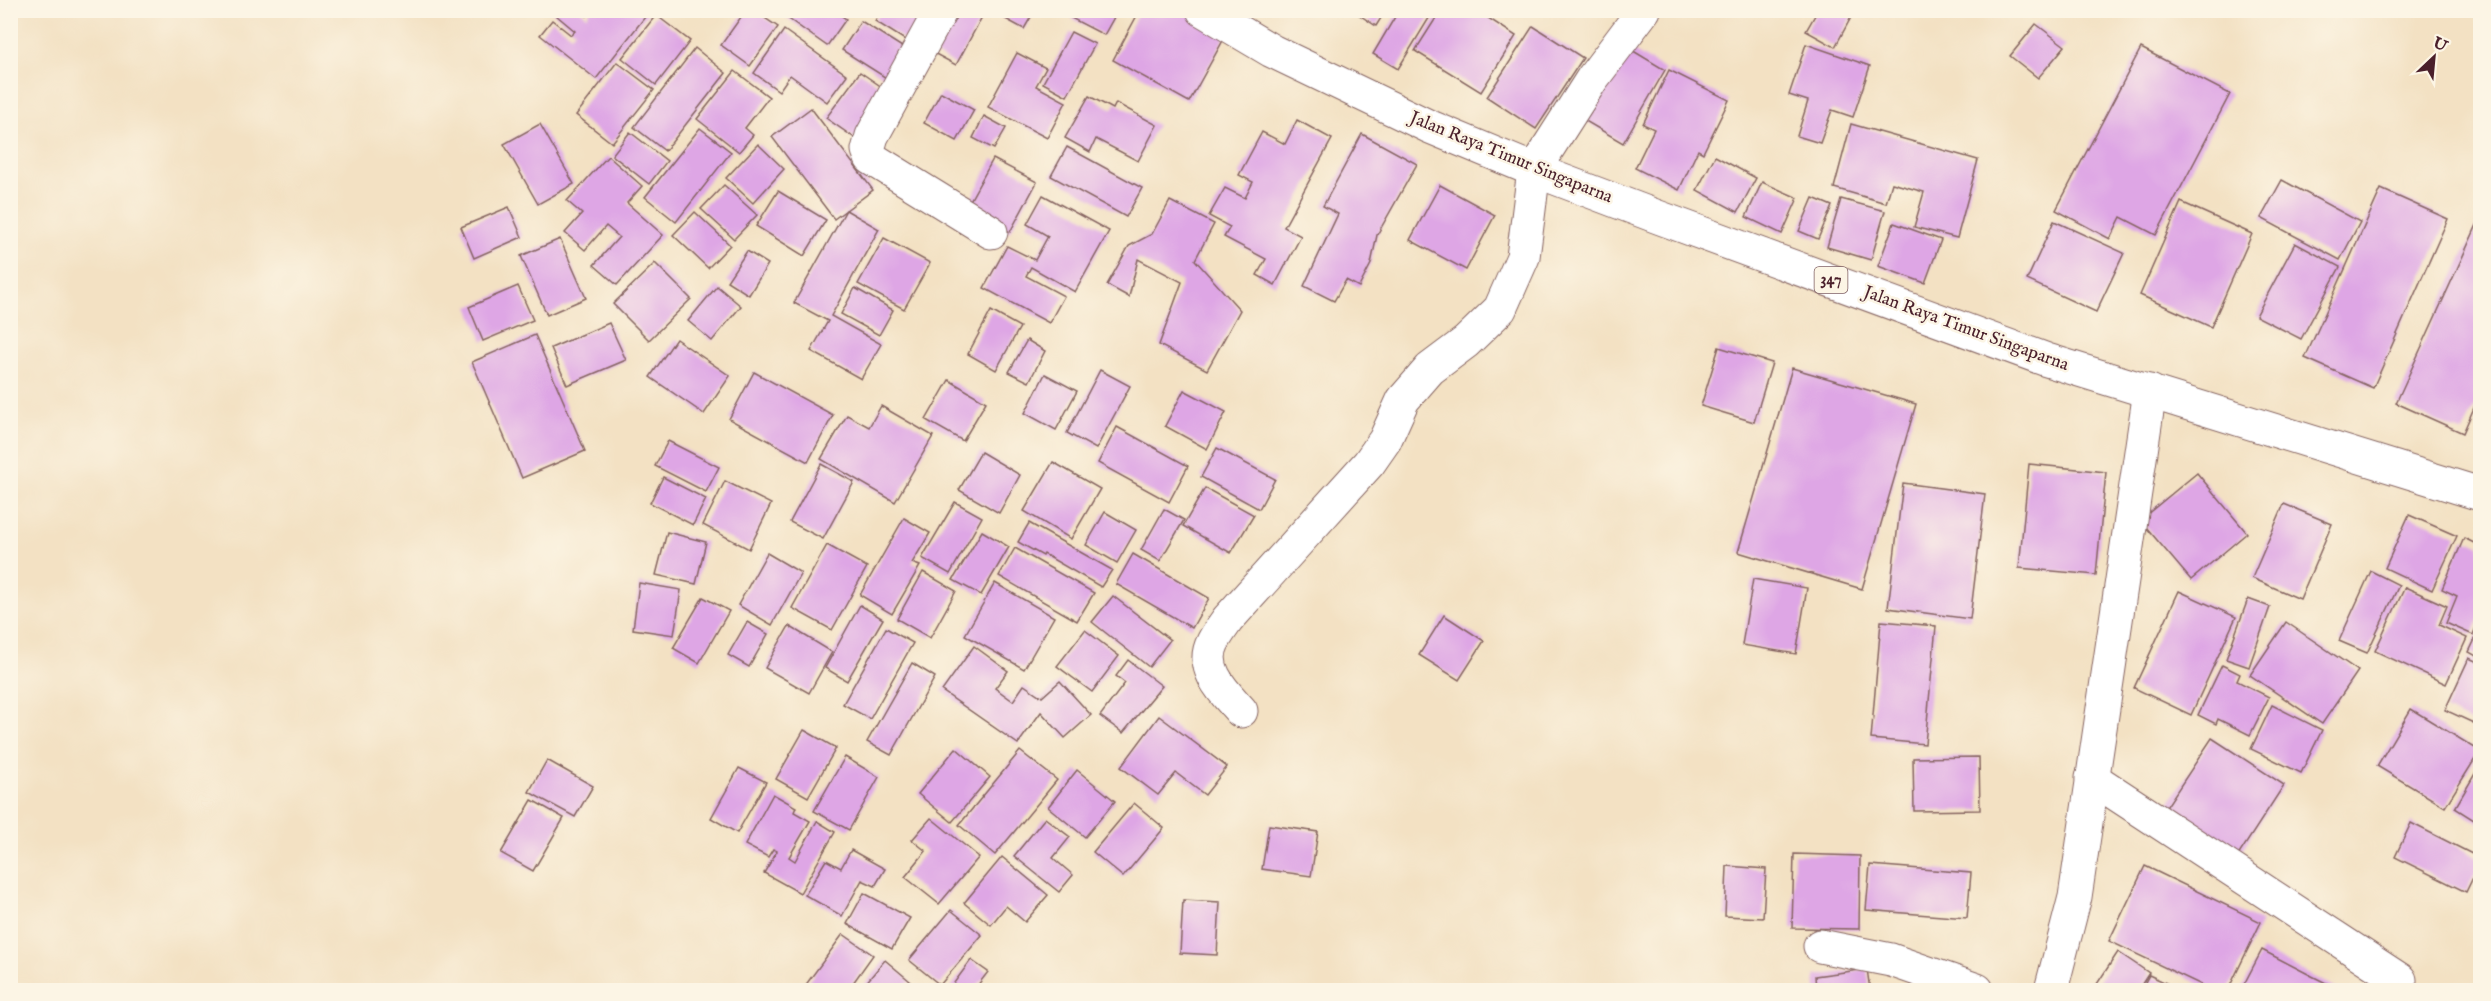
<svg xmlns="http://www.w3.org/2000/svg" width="2491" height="1001" font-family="'IM FELL English',serif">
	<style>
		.building { fill: #dea6e5 }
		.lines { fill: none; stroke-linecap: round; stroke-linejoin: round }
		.minor-casing { stroke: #856360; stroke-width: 35 }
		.major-casing { stroke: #856360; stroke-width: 35 }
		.minor { stroke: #fff; stroke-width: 33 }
		.major { stroke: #fff; stroke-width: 33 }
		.labels { text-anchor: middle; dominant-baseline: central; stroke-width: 5; stroke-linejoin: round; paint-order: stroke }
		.shield { fill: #fcf5e5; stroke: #7f5f63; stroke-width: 1.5 }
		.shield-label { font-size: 16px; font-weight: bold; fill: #4a1f2b }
		.street-label { font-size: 18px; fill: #4a1f2b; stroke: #fcf5e5 }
	</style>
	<rect width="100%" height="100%" fill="#fcf5e5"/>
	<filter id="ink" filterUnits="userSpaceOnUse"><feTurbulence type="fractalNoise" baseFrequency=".0167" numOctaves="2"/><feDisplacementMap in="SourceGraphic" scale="12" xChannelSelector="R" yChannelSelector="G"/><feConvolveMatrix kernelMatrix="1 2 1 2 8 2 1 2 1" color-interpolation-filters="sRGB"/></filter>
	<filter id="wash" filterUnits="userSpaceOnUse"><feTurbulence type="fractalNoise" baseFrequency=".008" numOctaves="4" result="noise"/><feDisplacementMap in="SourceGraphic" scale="24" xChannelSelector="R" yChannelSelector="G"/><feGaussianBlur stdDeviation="1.35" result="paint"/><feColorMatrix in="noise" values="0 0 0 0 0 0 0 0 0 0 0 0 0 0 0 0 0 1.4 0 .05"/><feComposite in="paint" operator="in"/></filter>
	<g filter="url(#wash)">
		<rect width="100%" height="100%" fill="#f3e1c3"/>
		<g id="blocks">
			<g class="building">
				<polygon points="550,10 580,10 587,16 591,10 649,12 596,79 540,35 552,20 571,35 575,31"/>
				<polygon points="746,10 753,10 778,27 750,66 721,45"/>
				<polygon points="776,10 833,10 846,19 827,46"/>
				<polygon points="881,10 929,10 908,42 875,21"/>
				<polygon points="950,10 979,10 984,13 956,65 928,50"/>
				<polygon points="989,10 1035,10 1024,29"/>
				<polygon points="1075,10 1118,10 1104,35 1071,18"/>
				<polygon points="1140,10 1181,10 1226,35 1189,102 1113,60"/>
				<polygon points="1352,10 1386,10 1376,26"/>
				<polygon points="1399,10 1434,10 1398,69 1373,54"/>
				<polygon points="1441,10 1476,10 1516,36 1481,92 1415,51"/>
				<polygon points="1818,10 1855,10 1835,47 1806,31"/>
				<polygon points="656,15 690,41 656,85 622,58"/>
				<polygon points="861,21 910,52 891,81 842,50"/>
				<polygon points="2036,24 2065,46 2038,78 2010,56"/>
				<polygon points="1533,26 1583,58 1536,129 1487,97"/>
				<polygon points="784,30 847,75 827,102 790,75 779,91 754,73"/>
				<polygon points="1071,32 1095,44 1067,96 1043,83"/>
				<polygon points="1806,44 1870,66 1853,117 1832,110 1820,143 1797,136 1808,101 1789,95"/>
				<polygon points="1625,46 1665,70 1623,143 1582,119"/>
				<polygon points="695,48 726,73 665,151 634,127"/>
				<polygon points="2141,48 2230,94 2156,235 2121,217 2110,239 2056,210"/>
				<polygon points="1017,53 1046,68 1036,86 1066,102 1047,138 988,107"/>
				<polygon points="617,62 654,90 612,143 576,115"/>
				<polygon points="1669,70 1729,100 1703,153 1698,150 1679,190 1635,168 1654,129 1643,124"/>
				<polygon points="735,71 769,97 745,128 753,135 739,152 697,119"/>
				<polygon points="860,72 892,94 859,141 826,118"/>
				<polygon points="941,92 974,110 957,141 924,123"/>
				<polygon points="1089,96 1113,109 1116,103 1157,125 1138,161 1096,139 1090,152 1065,138"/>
				<polygon points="811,108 873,190 834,219 772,137"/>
				<polygon points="984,116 1006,128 994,149 973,138"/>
				<polygon points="1297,120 1332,139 1284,227 1301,236 1275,285 1257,275 1266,259 1224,237 1230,227 1209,216 1225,188 1245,198 1253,182 1239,175 1262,132 1285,144"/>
				<polygon points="540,124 574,184 538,204 504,144"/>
				<polygon points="1851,124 1978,160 1957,238 1914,227 1924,192 1892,183 1886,203 1834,188"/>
				<polygon points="700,128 731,152 676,222 645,197"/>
				<polygon points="630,132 667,161 649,184 612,155"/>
				<polygon points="1362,134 1417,164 1377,235 1371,264 1359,287 1346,280 1334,301 1304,286 1338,214 1323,206"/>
				<polygon points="758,144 784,169 753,203 726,178"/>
				<polygon points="1067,147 1142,188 1126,217 1051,176"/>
				<polygon points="608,156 642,186 627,203 663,235 617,285 594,265 619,237 606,226 585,250 565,233 582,214 567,201"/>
				<polygon points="1715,156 1756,178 1738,212 1697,190"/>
				<polygon points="993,159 1037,182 1010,232 966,208"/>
				<polygon points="2282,180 2360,222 2340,260 2261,218"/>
				<polygon points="1762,182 1798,198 1782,234 1746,217"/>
				<polygon points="724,185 757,215 734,239 701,209"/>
				<polygon points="1440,185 1495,215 1466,270 1410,240"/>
				<polygon points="2381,189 2448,219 2373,388 2305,358"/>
				<polygon points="778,191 826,220 804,256 756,226"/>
				<polygon points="1043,195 1109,231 1075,292 1031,267 1026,276 1064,296 1049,323 984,288 1007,246 1035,260 1048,236 1027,224"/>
				<polygon points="1813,198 1832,206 1818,239 1799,231"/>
				<polygon points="1841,199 1885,211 1871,260 1827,247"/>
				<polygon points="1170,201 1214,224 1195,260 1240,310 1207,370 1159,345 1182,282 1138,259 1129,297 1107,285 1129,246 1152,234"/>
				<polygon points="2181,202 2252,234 2211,327 2140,295"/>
				<polygon points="509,207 522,237 474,258 461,227"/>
				<polygon points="846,210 879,229 831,316 881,344 861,379 811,351 828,321 794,303"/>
				<polygon points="695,212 730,245 708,268 673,235"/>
				<polygon points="2054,221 2124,253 2096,312 2027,280"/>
				<polygon points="1894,223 1941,240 1925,283 1878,266"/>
				<polygon points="2477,225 2480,226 2480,394 2463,433 2396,403"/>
				<polygon points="884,238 930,263 904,309 858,284"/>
				<polygon points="560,239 586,298 547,315 521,256"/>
				<polygon points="2295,243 2340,267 2301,339 2256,316"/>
				<polygon points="747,251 768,264 749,295 727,281"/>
				<polygon points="655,263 691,299 649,340 613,304"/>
				<polygon points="518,286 533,320 483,341 469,307"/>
				<polygon points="717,286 741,306 712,341 688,321"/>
				<polygon points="855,288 893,310 879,335 841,314"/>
				<polygon points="991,311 1020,327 996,370 968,354"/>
				<polygon points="609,323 626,360 567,385 551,348"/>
				<polygon points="535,335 585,451 522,478 472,362"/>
				<polygon points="676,339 730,376 704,414 650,377"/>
				<polygon points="1027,340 1045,351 1029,382 1009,372"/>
				<polygon points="1719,347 1772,363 1754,422 1701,406"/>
				<polygon points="1792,368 1916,404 1862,589 1738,552"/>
				<polygon points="1100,370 1130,386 1096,449 1067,433"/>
				<polygon points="754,372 833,415 808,462 729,419"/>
				<polygon points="1045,374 1077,391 1056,430 1025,413"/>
				<polygon points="949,380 986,402 963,441 926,420"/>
				<polygon points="1184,390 1226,412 1207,449 1165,426"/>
				<polygon points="881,406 933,436 895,502 821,459 847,415 869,427"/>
				<polygon points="1117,427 1188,466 1169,502 1098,463"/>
				<polygon points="668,441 719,467 706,492 655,466"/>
				<polygon points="1217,448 1275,479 1259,509 1201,477"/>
				<polygon points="981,452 1020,475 999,513 959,490"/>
				<polygon points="1053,462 1100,489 1071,539 1024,511"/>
				<polygon points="821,464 854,482 823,539 790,522"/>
				<polygon points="2029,464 2106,472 2096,575 2019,568"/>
				<polygon points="2197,473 2247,533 2191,580 2140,520"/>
				<polygon points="663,477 706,499 693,525 650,503"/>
				<polygon points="725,481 771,504 749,549 703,525"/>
				<polygon points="1903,483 1985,494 1970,619 1888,608"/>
				<polygon points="1205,488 1254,515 1231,553 1183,526"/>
				<polygon points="955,502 982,517 950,574 922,558"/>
				<polygon points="2284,504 2332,524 2300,599 2252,578"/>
				<polygon points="1164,509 1184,520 1160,561 1141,550"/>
				<polygon points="1105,512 1136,530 1117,563 1086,545"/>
				<polygon points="2409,515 2457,536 2432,590 2385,568"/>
				<polygon points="904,518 930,533 912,563 920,566 892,614 860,595"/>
				<polygon points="1029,523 1112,570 1101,587 1044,554 1043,556 1018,542"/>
				<polygon points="982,531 1009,547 981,595 953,580"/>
				<polygon points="667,532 706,542 696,584 656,575"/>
				<polygon points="2464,538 2480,546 2480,617 2473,635 2446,623 2457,596 2442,589"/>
				<polygon points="827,545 867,567 832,630 792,608"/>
				<polygon points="1015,548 1094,593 1077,621 999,576"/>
				<polygon points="767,553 801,573 772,625 738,605"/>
				<polygon points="1133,554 1209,598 1192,628 1116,584"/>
				<polygon points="2371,571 2399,585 2367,653 2339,641"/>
				<polygon points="923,572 956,591 930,638 897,619"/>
				<polygon points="1753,579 1807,588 1796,654 1742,645"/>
				<polygon points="639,583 681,590 674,635 633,629"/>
				<polygon points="995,583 1054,617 1024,669 965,635"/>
				<polygon points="2405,587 2447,606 2439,625 2467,638 2446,684 2375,651"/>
				<polygon points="2179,591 2236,617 2191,715 2134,688"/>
				<polygon points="1113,596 1170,640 1149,667 1092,622"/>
				<polygon points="703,597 729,611 699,663 673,648"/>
				<polygon points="2248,599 2270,607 2249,667 2226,659"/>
				<polygon points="860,605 883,619 847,681 825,668"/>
				<polygon points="1444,615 1484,641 1459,680 1419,655"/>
				<polygon points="1881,621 1936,626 1925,744 1871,739"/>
				<polygon points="747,622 768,634 749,667 728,655"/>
				<polygon points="2286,622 2358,671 2322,724 2250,675"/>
				<polygon points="789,626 832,652 809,693 765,668"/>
				<polygon points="886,628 913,643 870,719 843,704"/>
				<polygon points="2480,629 2480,658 2469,652"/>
				<polygon points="1085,630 1119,656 1092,692 1057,666"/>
				<polygon points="974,646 1008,671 995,688 1013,701 1024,685 1042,697 1060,681 1091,715 1065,738 1041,712 1018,744 942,691"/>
				<polygon points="2469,658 2480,663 2480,726 2445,710"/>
				<polygon points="1128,660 1162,686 1123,733 1100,716 1125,683 1116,676"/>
				<polygon points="912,663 935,677 891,755 867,742"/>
				<polygon points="2222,665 2240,674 2237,681 2269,697 2250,735 2218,719 2216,724 2198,715"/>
				<polygon points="2272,705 2322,730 2301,773 2251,749"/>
				<polygon points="2411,709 2480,751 2445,807 2377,766"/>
				<polygon points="1159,716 1227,767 1205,795 1176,773 1158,795 1121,767"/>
				<polygon points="804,730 836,748 808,797 776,779"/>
				<polygon points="2212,738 2284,785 2236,859 2163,812"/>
				<polygon points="956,748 990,777 952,822 918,794"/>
				<polygon points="1020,751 1057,780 995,855 959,825"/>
				<polygon points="845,757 879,777 849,830 814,811"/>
				<polygon points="1979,757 1980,810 1914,811 1913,758"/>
				<polygon points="547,760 593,786 575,817 529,792"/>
				<polygon points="2480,765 2480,824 2455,808"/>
				<polygon points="739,768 766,782 737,833 711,818"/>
				<polygon points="1077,770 1115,801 1085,837 1048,807"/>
				<polygon points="773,794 796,807 794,812 810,821 789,857 795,861 817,821 835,832 800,893 764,873 777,851 773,849 768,857 745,845"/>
				<polygon points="532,800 564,818 533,871 501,853"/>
				<polygon points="1134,803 1164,828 1123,877 1093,852"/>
				<polygon points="931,818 979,857 939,904 905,877 926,851 912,840"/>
				<polygon points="1045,818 1070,837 1053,858 1073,875 1059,892 1014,856"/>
				<polygon points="2411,823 2480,858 2480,863 2466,892 2395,857"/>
				<polygon points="1269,825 1318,832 1311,876 1262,869"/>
				<polygon points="851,850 885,869 875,886 862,880 842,916 805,895 826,860 841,868"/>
				<polygon points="1794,854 1860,856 1859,929 1792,928"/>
				<polygon points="1002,857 1048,895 1025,922 1006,906 991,925 964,903"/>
				<polygon points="1870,865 1971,873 1967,918 1866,910"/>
				<polygon points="1727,866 1766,869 1763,918 1725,916"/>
				<polygon points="2145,866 2261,922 2228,990 2212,990 2109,941"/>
				<polygon points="864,893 910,918 892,949 847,924"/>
				<polygon points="1183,900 1220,902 1217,955 1180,953"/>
				<polygon points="951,910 982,935 940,985 909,960"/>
				<polygon points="843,934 873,955 848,990 802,990"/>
				<polygon points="2262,950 2312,976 2340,990 2241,990"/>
				<polygon points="2118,952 2149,973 2138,990 2093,990"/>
				<polygon points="885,960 910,981 902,990 860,990"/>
				<polygon points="971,960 988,972 974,990 955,990 951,987"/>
				<polygon points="1867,969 1870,990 1816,990 1815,976"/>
				<polygon points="2149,975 2181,990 2141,990"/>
			</g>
		</g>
	</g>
	<g filter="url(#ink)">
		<use href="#blocks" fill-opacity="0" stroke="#856360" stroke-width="1.5"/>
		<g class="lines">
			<defs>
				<g id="minor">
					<polyline points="941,10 872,136 868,150 871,158 991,232"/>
					<path d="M1241,711C1225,693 1199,669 1213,642C1217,634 1223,626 1228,619L1369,463L1385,440L1403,400L1430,369L1466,342L1500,309L1523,257L1534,170L1592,79L1644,10"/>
					<polyline points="2092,778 2400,980"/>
					<polyline points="1820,946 1891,960 1977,990"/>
					<polyline points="2051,990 2075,897 2150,391"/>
				</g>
				<polyline id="major" points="1203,10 1272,51 1428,126 1534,170 1658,217 2047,360 2480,494"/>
			</defs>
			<use href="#minor" class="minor-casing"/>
			<use href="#major" class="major-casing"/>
			<use href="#minor" class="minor"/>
			<use href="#major" class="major"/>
		</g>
	</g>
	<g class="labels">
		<rect class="shield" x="1814.5" y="267" width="33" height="26" rx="4.5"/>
		<g class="shield-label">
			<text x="1831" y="280">347</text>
		</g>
		<g class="street-label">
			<text transform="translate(1511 158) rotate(22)">Jalan Raya Timur Singaparna</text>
			<text transform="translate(1966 329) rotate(20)">Jalan Raya Timur Singaparna</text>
		</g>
	</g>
	<rect width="2491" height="1001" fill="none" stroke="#fcf5e5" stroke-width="36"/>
	<g transform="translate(2434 57) rotate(26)" stroke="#fcf5e5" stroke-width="4.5" paint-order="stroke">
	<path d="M0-4.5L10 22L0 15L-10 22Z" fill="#4a1f2b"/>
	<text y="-9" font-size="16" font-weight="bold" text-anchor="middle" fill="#4a1f2b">U</text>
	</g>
</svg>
